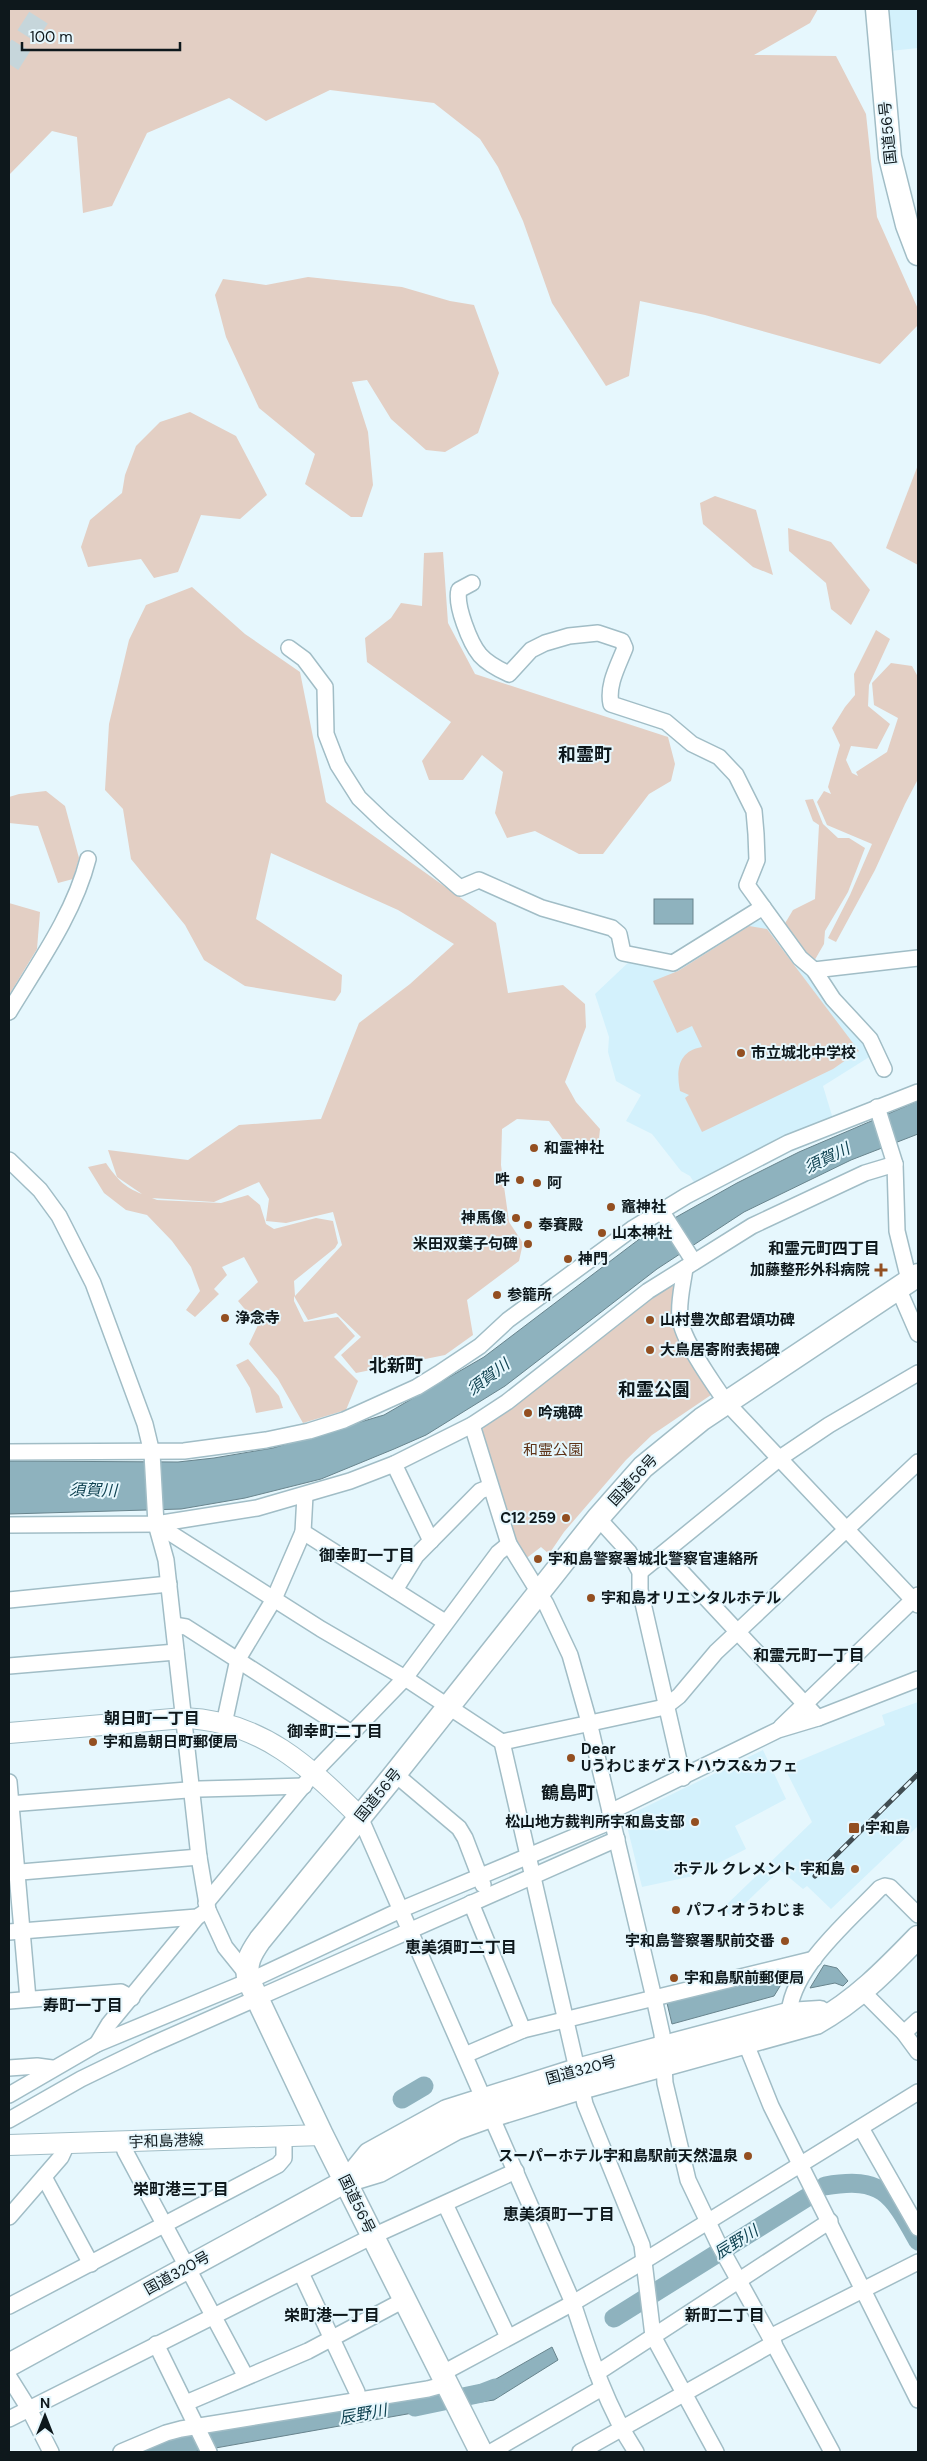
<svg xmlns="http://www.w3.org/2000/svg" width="927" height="2461" font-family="'DM Sans','Noto Sans JP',sans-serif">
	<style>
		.built { fill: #d3f1fc }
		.green { fill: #e3cfc4; fill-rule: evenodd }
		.water { fill: #8eb2be; stroke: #68848d }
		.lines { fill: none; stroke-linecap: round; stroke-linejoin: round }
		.river { stroke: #8eb2be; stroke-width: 19 }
		.highway-tunnel { stroke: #c6d6db; stroke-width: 22; stroke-dasharray: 22 11; stroke-linecap: butt }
		.minor-casing { stroke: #a1bdc6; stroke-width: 18 }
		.major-casing { stroke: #a1bdc6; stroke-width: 22 }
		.highway-casing { stroke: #a1bdc6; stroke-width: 25 }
		.minor { stroke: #fff; stroke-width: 15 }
		.major { stroke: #fff; stroke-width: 20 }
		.highway { stroke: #fff; stroke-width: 22 }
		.rail-casing { stroke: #414d52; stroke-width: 5 }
		.rail { stroke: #e6f7fd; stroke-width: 3; stroke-dasharray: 9; stroke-linecap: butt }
		.poi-dot { fill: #934f21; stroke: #e6f7fd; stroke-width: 2 }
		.labels { text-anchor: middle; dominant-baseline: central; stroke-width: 4; stroke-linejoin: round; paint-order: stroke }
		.street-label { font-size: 15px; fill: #0e181c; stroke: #e6f7fd }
		.poi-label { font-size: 15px; font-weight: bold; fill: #0e181c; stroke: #e6f7fd; text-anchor: start }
		.park-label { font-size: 15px; fill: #5e3419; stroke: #e6f7fd }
		.water-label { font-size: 16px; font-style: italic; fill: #0f4251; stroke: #e6f7fd }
		.neighbourhood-label { font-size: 16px; font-weight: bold; fill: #0e181c; stroke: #e6f7fd }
		.quarter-label { font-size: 18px; font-weight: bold; fill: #0e181c; stroke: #e6f7fd }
	</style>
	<rect width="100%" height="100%" fill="#e6f7fd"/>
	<g class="built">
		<polygon points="888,9 918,9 918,48 890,51"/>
		<polygon points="750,920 767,921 874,1054 823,1086 833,1119 697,1187 690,1176 681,1171 652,1134 626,1121 641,1095 616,1081 608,1052 609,1037 595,994 632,959 675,971"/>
		<polygon points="918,1702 918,1826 831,1909 807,1886 803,1889 780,1870 731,1917 723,1908 812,1822 784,1767 885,1725 882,1715"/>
		<polygon points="763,1750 786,1799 735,1826 746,1849 693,1876 642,1887 626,1822 629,1815"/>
	</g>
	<g class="green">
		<polygon points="9,9 818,9 810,23 754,55 836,56 866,114 877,217 918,309 918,325 880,364 705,315 640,301 629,376 606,386 552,303 523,221 498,167 480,139 434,103 330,90 266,121 229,98 147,133 112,206 83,213 77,137 52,131 9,175"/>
		<polygon points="308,277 402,287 450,301 474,305 499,373 478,433 445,452 426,450 391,419 367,380 352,382 368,432 373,485 362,517 351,517 305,484 315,454 259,408 226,337 215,295 223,279 266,285"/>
		<polygon points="190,412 236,436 267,495 240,519 201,515 178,572 154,578 141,559 88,567 81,547 90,520 122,493 125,475 136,446 160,422"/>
		<polygon points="918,465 918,565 886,548"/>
		<polygon points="715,496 756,510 773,575 753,567 703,524 700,503"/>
		<polygon points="788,528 831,542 870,590 851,625 831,609 826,583 789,551"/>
		<polygon points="443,552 448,623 475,674 668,737 675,764 671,781 649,794 603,854 579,854 535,831 507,838 495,813 503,772 482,755 463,780 429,780 422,761 451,722 367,662 365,638 391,618 401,603 422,606 424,553"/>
		<path d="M192,587L245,634L300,672L326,802L496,923L508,993L563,985L585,1004L586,1027L565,1082L576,1102L600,1129L599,1139L584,1152L566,1144L549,1121L517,1119L502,1129L501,1165L509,1222L523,1243L519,1261L467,1300L473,1335L445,1355L356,1373L341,1355L361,1337L336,1313L308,1320L294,1296V1301L304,1322L338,1317L355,1336L334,1357L358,1381L346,1410L303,1423L278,1379L249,1344L258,1325L238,1301L258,1282L244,1257L222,1267L227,1275L214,1289L219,1294L195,1317L186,1310L200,1291L191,1267L172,1241L147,1215L126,1210L104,1193L88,1167L106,1163C117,1179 124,1187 142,1194L117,1177L108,1150L188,1160L239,1125L321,1119L359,1023L410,984L454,944L398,910L271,853L256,919L342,975L341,992L335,1001L245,986L204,960L185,925L131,859L123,809L105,790L109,724L129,640L146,605ZM259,1182L269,1199L266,1221L286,1223L333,1212L342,1245L295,1296L294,1281L335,1248L338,1243L333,1221L316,1218L274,1229L266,1224L260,1205L248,1195L221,1203L157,1200L152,1198L214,1202Z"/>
		<polygon points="876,630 890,639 869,685 868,706 890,724 877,749 851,746 846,760 852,773 858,776 856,772 887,752 898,718 874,705 872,683 891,663 912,666 918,677 918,779 905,804 875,870 836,942 828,938 850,895 872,844 827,825 817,802 824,791 831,794 828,787 840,745 832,728 845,707 855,695 854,674"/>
		<polygon points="46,791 65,806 79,858 73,879 58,883 38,826 9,823 9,797 19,794"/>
		<polygon points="813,799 823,824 838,838 849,838 865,848 848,892 825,931 824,944 813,963 784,925 793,910 815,899 819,825 813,821 805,800"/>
		<polygon points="9,903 40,912 37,949 9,995"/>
		<path d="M749,926L767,929L859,1051L833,1069L702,1132L685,1098L689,1095L680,1091C676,1070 678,1051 702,1047L692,1026L677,1033L653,981L678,971Z"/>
		<polygon points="671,1281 712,1388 711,1395 652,1435 626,1460 564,1532 549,1554 541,1547 524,1560 517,1550 482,1432 485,1423"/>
		<polygon points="248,1359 279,1396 283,1408 256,1413 250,1388 236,1365"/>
	</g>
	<g class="water">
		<rect x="654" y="899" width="39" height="25"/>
		<polygon points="918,1101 918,1134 851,1160 744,1212 657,1269 505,1386 426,1435 394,1449 321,1479 245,1498 181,1509 9,1514 9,1461 178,1462 214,1458 273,1448 384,1415 484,1357 646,1234 737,1183 799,1152"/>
		<polygon points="824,1965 837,1968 848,1981 843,1986 835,1983 810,1988"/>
		<polygon points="788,1973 774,1996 672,2024 667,2003"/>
		<polygon points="552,2347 558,2360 494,2400 474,2403 466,2388 489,2383"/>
		<polygon points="435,2393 441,2408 193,2452 140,2452 173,2438"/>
	</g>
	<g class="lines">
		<g class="river">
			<polyline points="402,2099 424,2086"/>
			<path d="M825,2186C883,2176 892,2194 918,2241"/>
			<polyline points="614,2318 806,2198"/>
			<polyline points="415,2407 482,2393 495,2388"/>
		</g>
		<polyline class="highway-tunnel" points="9,64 44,9"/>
		<defs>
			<g id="minor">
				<path d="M472,583L459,590C455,605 470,643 480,655C488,664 498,669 509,674L531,650L545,643L569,636L598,633L622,641L625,648C618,666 607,685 611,704L666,722L692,744L719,757L736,775L754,811L756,834L757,860L747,885L800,958L814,970L833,999L870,1039L884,1069"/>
				<polyline points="289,648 304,659 325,687 326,734 338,765 359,798 383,821 460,888 479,880 542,908 612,928 619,934 623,953 673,963 763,907"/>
				<polyline points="814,970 918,958"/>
				<path d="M9,1012C38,964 74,914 88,859"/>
				<polyline points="877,1107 895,1164 897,1231 909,1280"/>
				<polyline points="9,1160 40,1190 59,1216 93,1283 145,1424 152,1453 156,1524 166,1560 199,1857 208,1910 225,1947 246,1973"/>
				<polyline points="662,1212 694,1262"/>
				<path d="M685,1268C683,1284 678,1302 680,1318C682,1340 713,1383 726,1402L918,1605"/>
				<polyline points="898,1288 918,1334"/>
				<polyline points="472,1425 509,1544 546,1604 570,1655 589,1722 654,1998 662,2034 665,2083 688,2180 718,2243 770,2337"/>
				<polyline points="9,1452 184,1451 266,1440 309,1431 344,1420 417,1387 438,1374 480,1346 508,1320 632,1229 686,1196 788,1143 918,1092"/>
				<polyline points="394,1464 431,1541"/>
				<polyline points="305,1495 303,1532 445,1622"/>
				<polyline points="598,1518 629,1552 640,1572 640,1590 683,1778"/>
				<polyline points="156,1524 321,1629 405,1678 502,1742 585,2104 642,2245 653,2336 716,2452"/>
				<polyline points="9,1525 156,1524 257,1508 350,1481 394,1464 472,1425 507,1402 648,1291 752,1226 865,1173 895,1164"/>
				<polyline points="664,1553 818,1718"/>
				<polyline points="640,1572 780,1458 829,1425 918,1373"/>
				<polyline points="395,1590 416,1556 480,1491 490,1487"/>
				<polyline points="9,1600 169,1584"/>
				<polyline points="174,1625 186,1627 347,1730 350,1734"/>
				<polyline points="9,1666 176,1652"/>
				<polyline points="224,1724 238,1659 274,1599 303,1532"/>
				<polyline points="781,1727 918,1595"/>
				<polyline points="502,1742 665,1707 679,1696 716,1652 918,1462"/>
				<polyline points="395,1774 459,1828 465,1838 483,1885"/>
				<polyline points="9,1782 28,1999"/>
				<polyline points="9,1804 200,1789 304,1786"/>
				<polyline points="610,1812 778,1730 818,1718 918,1679"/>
				<path d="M360,1817L573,2303C590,2355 606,2406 636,2452"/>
				<polyline points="9,1873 199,1857"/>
				<polyline points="206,1903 318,1768 405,1678 498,1553 509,1544"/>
				<polyline points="471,1903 523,2030"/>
				<polyline points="9,1932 197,1917 208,1910"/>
				<polyline points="863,1992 904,2033 918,2052"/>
				<polyline points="9,2001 121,1992 132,1998"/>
				<path d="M789,2022C785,1973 849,1921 880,1888L885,1886L890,1887L918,1915"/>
				<polyline points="904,2033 918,2020"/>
				<polyline points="742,2034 771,2106 918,2400"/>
				<polyline points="97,2044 109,2024 197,1917"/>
				<polyline points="465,2055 523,2030 814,1959"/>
				<polyline points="9,2068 37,2066 52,2068"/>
				<polyline points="9,2095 97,2044 249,1981 407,1907 612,1821"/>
				<polyline points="9,2120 81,2079 151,2045 617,1839"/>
				<polyline points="861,2128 918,2228"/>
				<polyline points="122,2142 125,2151 246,2377"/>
				<polyline points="44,2177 91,2264"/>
				<polyline points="445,2204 508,2337"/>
				<polyline points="9,2217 61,2157 67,2144"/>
				<polyline points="301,2273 357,2392 358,2401"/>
				<polyline points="9,2306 278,2165 284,2158 284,2137"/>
				<polyline points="156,2344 209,2452"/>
				<polyline points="597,2373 830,2221"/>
				<polyline points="441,2374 573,2303 644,2261 918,2092"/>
				<polyline points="9,2377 29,2409 51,2452"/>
				<polyline points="186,2403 308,2351 404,2300"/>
				<polyline points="9,2419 373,2236 516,2171"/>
				<polyline points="121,2452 166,2433 181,2429 428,2389 446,2384"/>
				<polyline points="491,2452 602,2388"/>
				<polyline points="580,2452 774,2343"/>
				<polyline points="832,2452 770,2337 918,2262"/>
			</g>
			<g id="major">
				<path d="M9,1733L184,1718C262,1721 308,1766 360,1817"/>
				<polyline points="9,2145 322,2135"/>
			</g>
			<g id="highway">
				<polyline points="877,9 890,157 907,225 918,254"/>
				<polyline points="347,2181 369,2154 447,2111 577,2070 788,2014 820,2012"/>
				<path d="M9,2365L346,2181L379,2171L455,2129L491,2116L581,2088L816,2023C856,2001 886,1970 918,1937"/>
				<path d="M481,2452L322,2135L249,1981C244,1964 251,1953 260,1940L395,1774L598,1518L643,1467L702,1419L918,1275"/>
			</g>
		</defs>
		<use href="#minor" class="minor-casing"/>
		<use href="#major" class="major-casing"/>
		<use href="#highway" class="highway-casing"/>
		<use href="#minor" class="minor"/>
		<use href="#major" class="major"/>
		<use href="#highway" class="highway"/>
		<defs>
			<polyline id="rail" points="815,1876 918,1774"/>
		</defs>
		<use href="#rail" class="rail-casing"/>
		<use href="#rail" class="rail"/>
	</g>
	<g class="poi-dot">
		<circle cx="741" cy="1053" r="5"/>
		<circle cx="534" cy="1148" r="5"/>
		<circle cx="520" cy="1180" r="5"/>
		<circle cx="537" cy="1183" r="5"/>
		<circle cx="611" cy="1207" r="5"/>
		<circle cx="516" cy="1218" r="5"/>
		<circle cx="528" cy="1225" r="5"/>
		<circle cx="602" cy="1233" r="5"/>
		<circle cx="528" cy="1244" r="5"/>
		<circle cx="568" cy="1259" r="5"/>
		<path d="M878.5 1262.5h5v5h5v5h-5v5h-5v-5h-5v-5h5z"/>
		<circle cx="497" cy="1295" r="5"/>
		<circle cx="225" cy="1318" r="5"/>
		<circle cx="650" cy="1320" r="5"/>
		<circle cx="650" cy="1350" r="5"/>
		<circle cx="528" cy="1413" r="5"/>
		<circle cx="566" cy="1518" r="5"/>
		<circle cx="538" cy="1559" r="5"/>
		<circle cx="591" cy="1598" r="5"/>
		<circle cx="93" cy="1742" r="5"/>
		<circle cx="571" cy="1758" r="5"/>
		<circle cx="695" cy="1822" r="5"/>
		<rect x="848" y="1822" width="12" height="12" rx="2.5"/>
		<circle cx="855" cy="1869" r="5"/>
		<circle cx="676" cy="1910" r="5"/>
		<circle cx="785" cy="1941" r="5"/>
		<circle cx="674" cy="1978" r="5"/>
		<circle cx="748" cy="2156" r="5"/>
	</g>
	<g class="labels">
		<g class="street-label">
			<text transform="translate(888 133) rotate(-96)">国道56号</text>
			<text transform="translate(633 1480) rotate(-47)">国道56号</text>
			<text transform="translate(378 1795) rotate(-51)">国道56号</text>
			<text transform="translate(581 2070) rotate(-15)">国道320号</text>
			<text transform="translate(166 2141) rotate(-2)">宇和島港線</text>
			<text transform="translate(357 2204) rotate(64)">国道56号</text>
			<text transform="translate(177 2273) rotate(-29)">国道320号</text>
		</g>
		<g class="poi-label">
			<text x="751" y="1053">市立城北中学校</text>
			<text x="544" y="1148">和霊神社</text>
			<text x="510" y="1180" text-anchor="end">吽</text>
			<text x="547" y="1183">阿</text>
			<text x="621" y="1207">竈神社</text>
			<text x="506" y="1218" text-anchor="end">神馬像</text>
			<text x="538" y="1225">奉賽殿</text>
			<text x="612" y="1233">山本神社</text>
			<text x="518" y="1244" text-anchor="end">米田双葉子句碑</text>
			<text x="578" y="1259">神門</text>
			<text x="870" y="1270" text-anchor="end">加藤整形外科病院</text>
			<text x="507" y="1295">参籠所</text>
			<text x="235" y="1318">浄念寺</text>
			<text x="660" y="1320">山村豊次郎君頌功碑</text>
			<text x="660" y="1350">大鳥居寄附表掲碑</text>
			<text x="538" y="1413">吟魂碑</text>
			<text x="556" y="1518" text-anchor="end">C12 259</text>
			<text x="548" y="1559">宇和島警察署城北警察官連絡所</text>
			<text x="601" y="1598">宇和島オリエンタルホテル</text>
			<text x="103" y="1742">宇和島朝日町郵便局</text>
			<text x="581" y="1749">Dear<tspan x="581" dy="17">Uうわじまゲストハウス&amp;カフェ</tspan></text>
			<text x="685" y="1822" text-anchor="end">松山地方裁判所宇和島支部</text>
			<text x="865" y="1828">宇和島</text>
			<text x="845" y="1869" text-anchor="end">ホテル クレメント 宇和島</text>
			<text x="686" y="1910">パフィオうわじま</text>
			<text x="775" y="1941" text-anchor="end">宇和島警察署駅前交番</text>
			<text x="684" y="1978">宇和島駅前郵便局</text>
			<text x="738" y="2156" text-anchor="end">スーパーホテル宇和島駅前天然温泉</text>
		</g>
		<g class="park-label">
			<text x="553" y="1450">和霊公園</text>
		</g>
		<g class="water-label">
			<text transform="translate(827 1158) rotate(-26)">須賀川</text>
			<text transform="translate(488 1377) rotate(-37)">須賀川</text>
			<text transform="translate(93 1490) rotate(1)">須賀川</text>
			<text transform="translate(736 2242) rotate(-32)">辰野川</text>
			<text transform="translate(363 2414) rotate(-10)">辰野川</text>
		</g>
		<g class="neighbourhood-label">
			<text x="824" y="1248">和霊元町四丁目</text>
			<text x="367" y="1555">御幸町一丁目</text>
			<text x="809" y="1655">和霊元町一丁目</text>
			<text x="152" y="1718">朝日町一丁目</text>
			<text x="335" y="1731">御幸町二丁目</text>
			<text x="461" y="1947">恵美須町二丁目</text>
			<text x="83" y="2005">寿町一丁目</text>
			<text x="181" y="2189">栄町港三丁目</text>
			<text x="559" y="2214">恵美須町一丁目</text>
			<text x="332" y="2315">栄町港一丁目</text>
			<text x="725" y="2315">新町二丁目</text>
		</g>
		<g class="quarter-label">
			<text x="585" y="755">和霊町</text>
			<text x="396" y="1366">北新町</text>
			<text x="654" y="1390">和霊公園</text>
			<text x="568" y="1793">鶴島町</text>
		</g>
	</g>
	<rect width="927" height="2461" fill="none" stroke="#0e181c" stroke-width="20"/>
	<g transform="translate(45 2416)" stroke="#e6f7fd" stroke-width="4" paint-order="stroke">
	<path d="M0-4L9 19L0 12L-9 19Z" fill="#0e181c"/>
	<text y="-8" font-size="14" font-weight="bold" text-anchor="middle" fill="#0e181c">N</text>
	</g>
	<path d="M22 42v8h158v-8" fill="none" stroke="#0e181c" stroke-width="2.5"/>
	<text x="30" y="42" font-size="15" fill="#0e181c" stroke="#e6f7fd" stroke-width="4" paint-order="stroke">100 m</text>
</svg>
